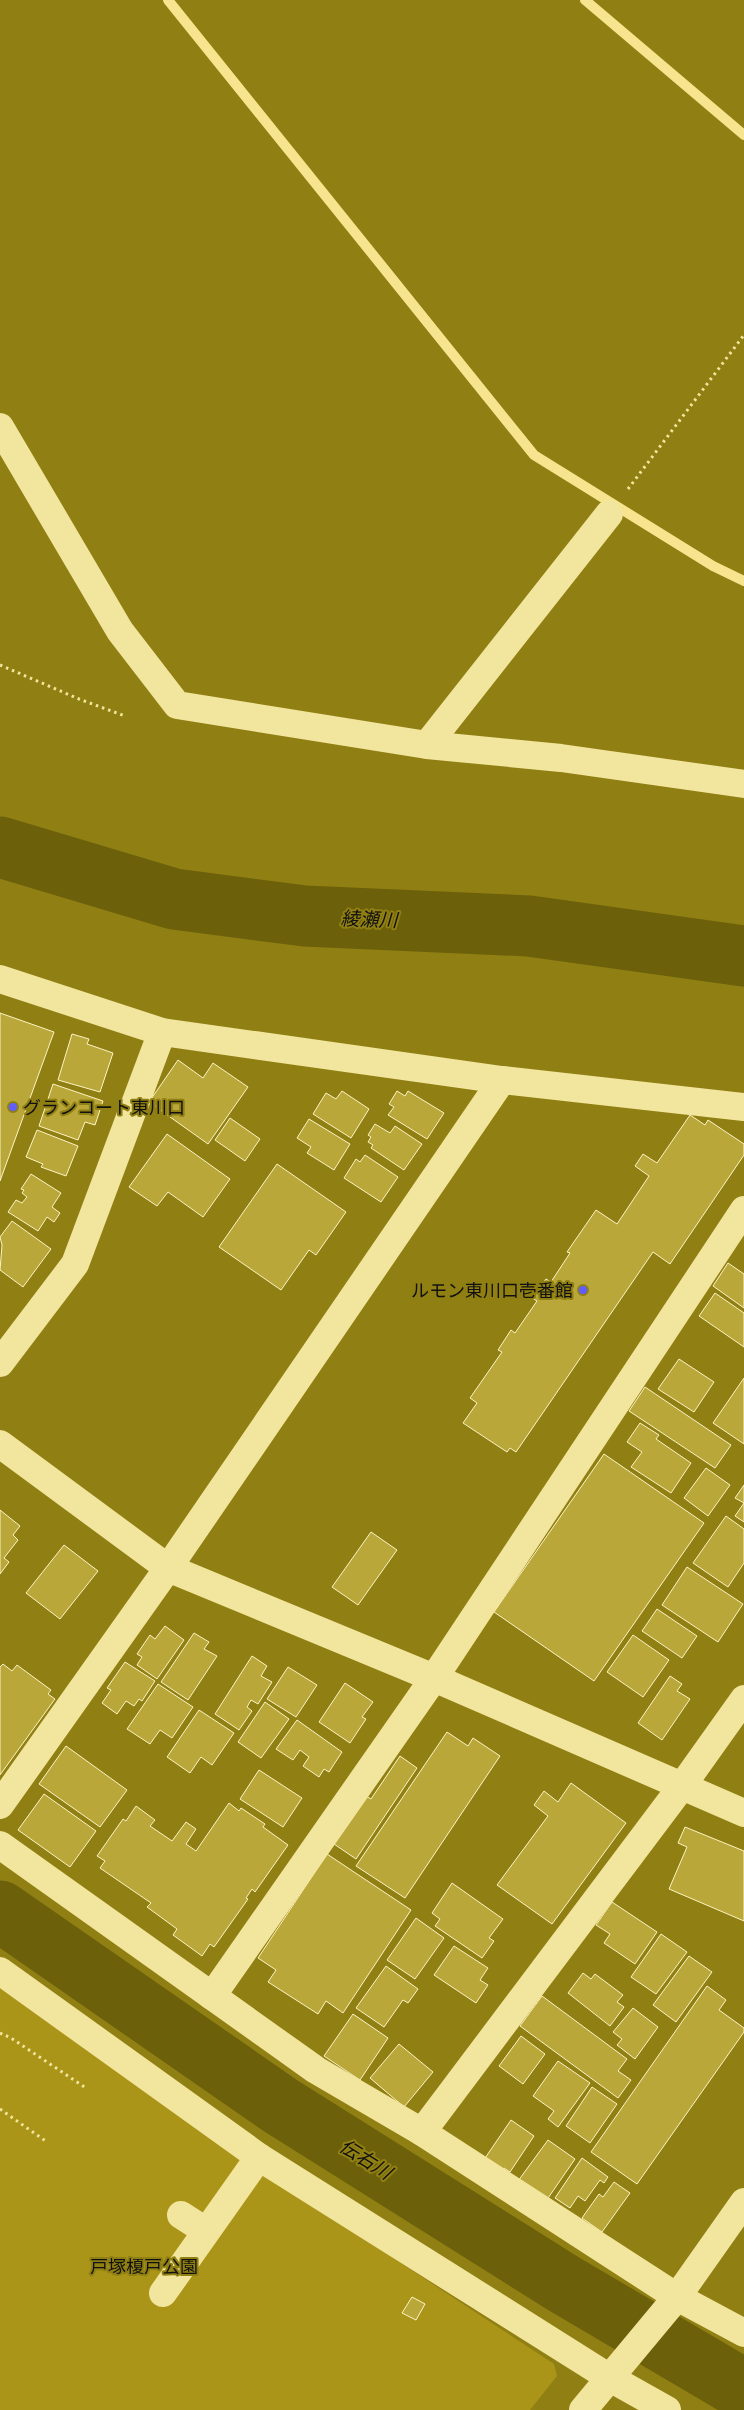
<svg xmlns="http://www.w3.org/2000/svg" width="744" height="2410" font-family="'Open Sans','Noto Sans JP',sans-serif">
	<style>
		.green { fill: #ab9519 }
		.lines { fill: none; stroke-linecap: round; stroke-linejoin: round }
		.stream { stroke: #f6e58e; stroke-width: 10 }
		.river { stroke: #6c600b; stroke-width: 61 }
		.building { fill: #b9a73a; stroke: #fdf4c4 }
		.path { stroke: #f2e59d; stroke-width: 3; stroke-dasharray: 2.5 4; stroke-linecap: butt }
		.minor { stroke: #f2e59d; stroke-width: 28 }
		.poi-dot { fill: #605eff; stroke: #907f12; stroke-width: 2 }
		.labels { text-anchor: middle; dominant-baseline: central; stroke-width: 4; stroke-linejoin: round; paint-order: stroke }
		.poi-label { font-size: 18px; fill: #111; stroke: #907f12; text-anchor: start }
		.park-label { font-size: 18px; fill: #111; stroke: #907f12 }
		.water-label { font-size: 19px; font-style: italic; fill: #111; stroke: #907f12 }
	</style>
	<rect width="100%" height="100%" fill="#907f12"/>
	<polygon class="green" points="0,1988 252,2165 554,2364 557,2376 530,2410 0,2410"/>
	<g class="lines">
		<g class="stream">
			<polyline points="168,0 534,455 713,566 744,581"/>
			<polyline points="585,0 744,135"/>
		</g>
		<g class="river">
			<polyline points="0,847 174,899 305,916 529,926 744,956"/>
			<polyline points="0,1911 281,2106 564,2284 744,2390"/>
		</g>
	</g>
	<g class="building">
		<polygon points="0,1013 54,1032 0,1181"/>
		<polygon points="72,1034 89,1039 87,1044 113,1053 100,1092 58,1080"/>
		<polygon points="178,1060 203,1078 213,1063 248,1087 208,1144 149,1102"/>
		<polygon points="53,1084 103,1101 95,1125 85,1122 78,1140 39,1126"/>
		<polygon points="342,1091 369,1109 351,1138 313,1114 326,1093 336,1099"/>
		<polygon points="397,1091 405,1096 408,1091 444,1113 427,1139 388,1115 394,1107 389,1104"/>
		<polygon points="690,1115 705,1125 708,1120 744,1144 744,1155 670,1264 653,1252 516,1452 510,1448 507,1452 463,1423 477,1403 470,1398 502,1352 498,1350 511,1330 515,1333 537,1301 532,1298 546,1279 551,1282 570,1253 567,1252 596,1210 617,1224 649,1176 635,1166 643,1154 657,1163"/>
		<polygon points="230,1118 260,1139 245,1161 215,1140"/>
		<polygon points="309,1119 350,1144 334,1170 307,1153 311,1147 297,1138"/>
		<polygon points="375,1124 390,1133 395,1126 422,1144 404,1170 371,1148 373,1145 368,1142 371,1137 368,1135"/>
		<polygon points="37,1130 78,1146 66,1176 41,1167 43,1164 26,1157"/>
		<polygon points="167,1134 230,1179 203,1217 168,1192 157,1206 129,1187"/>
		<polygon points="365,1155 398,1177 381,1202 344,1178 356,1159 360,1162"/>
		<polygon points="277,1164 346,1212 316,1255 309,1250 281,1290 219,1247"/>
		<polygon points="31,1174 61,1193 52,1207 60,1213 54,1222 47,1217 38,1231 8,1212 16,1200 22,1203 27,1197 22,1193 24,1190 21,1189"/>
		<polygon points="12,1221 51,1249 23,1287 0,1270 2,1245 0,1237"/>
		<polygon points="728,1263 744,1274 744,1308 713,1286"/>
		<polygon points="715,1293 744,1313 744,1347 699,1316"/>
		<polygon points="679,1359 714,1382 694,1412 658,1389"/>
		<polygon points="744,1378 744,1444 713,1423"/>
		<polygon points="645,1387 731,1445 715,1468 629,1411"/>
		<polygon points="640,1423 659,1435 656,1439 691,1463 671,1493 631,1467 642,1452 627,1442"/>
		<polygon points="604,1454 704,1523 594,1681 494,1612"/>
		<polygon points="706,1468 730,1485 708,1516 684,1498"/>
		<polygon points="744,1485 744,1522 735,1516 744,1503 735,1498"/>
		<polygon points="0,1510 20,1526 13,1535 18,1540 4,1558 9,1562 0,1574"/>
		<polygon points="726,1516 744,1529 744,1563 728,1587 693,1563"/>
		<polygon points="371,1532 397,1550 358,1605 332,1587"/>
		<polygon points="64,1545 98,1571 60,1619 26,1593"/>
		<polygon points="687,1567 743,1604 718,1642 662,1605"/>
		<polygon points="657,1609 697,1636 682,1658 642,1631"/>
		<polygon points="165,1626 184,1640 157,1679 137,1665 142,1657 137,1654 150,1635 155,1639"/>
		<polygon points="194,1633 209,1642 204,1649 217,1656 188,1700 161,1682"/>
		<polygon points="633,1635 669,1660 643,1697 607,1672"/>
		<polygon points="252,1656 267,1666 261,1676 272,1682 258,1704 251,1700 247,1707 252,1711 239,1730 215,1714"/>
		<polygon points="125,1662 155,1681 142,1701 139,1699 134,1706 126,1701 117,1714 102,1703 111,1690 107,1688"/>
		<polygon points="3,1664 12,1671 17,1665 51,1690 48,1694 55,1699 0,1775 0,1667"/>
		<polygon points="288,1667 317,1685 296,1717 267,1699"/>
		<polygon points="670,1676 682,1684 677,1691 690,1699 662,1740 638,1723"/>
		<polygon points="345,1683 373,1702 362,1717 366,1719 350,1743 319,1722"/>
		<polygon points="158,1684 193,1707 172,1738 160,1730 150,1744 127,1729"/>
		<polygon points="265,1702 289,1719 261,1758 238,1742"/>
		<polygon points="199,1710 234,1733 212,1765 201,1757 190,1773 167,1757"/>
		<polygon points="297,1720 342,1752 329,1772 324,1769 319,1777 303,1766 309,1757 300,1750 293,1760 276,1749"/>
		<polygon points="447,1732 468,1746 473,1738 500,1756 405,1898 356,1866"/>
		<polygon points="66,1746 127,1790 100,1827 39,1784"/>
		<polygon points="400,1756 417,1768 356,1859 334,1844 366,1796 371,1799"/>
		<polygon points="259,1770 302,1798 283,1827 240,1799"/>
		<polygon points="571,1783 626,1823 552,1924 497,1885 548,1816 534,1805 544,1791 558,1802"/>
		<polygon points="44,1794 96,1831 70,1867 18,1830"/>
		<polygon points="229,1803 239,1811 241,1808 265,1824 263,1827 288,1845 255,1892 252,1889 246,1898 248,1899 214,1947 210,1944 202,1956 173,1935 177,1929 147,1907 151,1903 100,1868 105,1861 97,1856 123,1819 126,1821 136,1806 155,1820 150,1826 172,1841 186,1822 196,1829 186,1844 196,1851"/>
		<polygon points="685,1827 744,1851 744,1921 669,1889 687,1847 678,1843"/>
		<polygon points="327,1854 411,1910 343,2013 326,2001 318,2014 268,1982 276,1970 258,1958"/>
		<polygon points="452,1883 503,1919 489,1938 494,1941 482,1958 435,1926 440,1919 432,1913"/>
		<polygon points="612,1902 657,1932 635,1964 604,1943 610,1934 596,1925"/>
		<polygon points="416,1918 444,1938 415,1979 387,1960"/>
		<polygon points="661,1934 687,1952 656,1994 631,1977"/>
		<polygon points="454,1946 488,1968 480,1980 488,1985 476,2003 434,1975"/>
		<polygon points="689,1956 712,1972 676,2022 653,2005"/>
		<polygon points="386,1966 418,1989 408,2003 403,2000 384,2027 356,2008"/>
		<polygon points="583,1973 591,1979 595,1974 623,1995 617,2002 624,2007 610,2026 568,1993"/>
		<polygon points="707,1986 726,2000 719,2010 744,2028 744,2032 637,2184 591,2152"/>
		<polygon points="542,1996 627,2059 618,2071 631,2080 618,2098 520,2026"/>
		<polygon points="633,2008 658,2027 635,2059 617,2045 622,2039 613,2032"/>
		<polygon points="353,2014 388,2038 360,2080 324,2056"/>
		<polygon points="521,2036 545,2054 523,2084 499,2066"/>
		<polygon points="399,2044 433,2072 404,2107 370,2078"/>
		<polygon points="558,2061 590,2083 558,2127 548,2119 554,2111 533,2096"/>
		<polygon points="592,2087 617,2104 590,2143 566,2126"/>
		<polygon points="511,2120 534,2136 510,2172 504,2168 498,2176 481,2164"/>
		<polygon points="548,2140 575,2159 546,2201 518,2181"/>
		<polygon points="582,2158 608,2177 604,2183 600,2180 585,2201 578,2196 570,2208 555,2198"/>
		<polygon points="614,2182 630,2193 602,2232 582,2218 599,2194 603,2197"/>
		<polygon points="412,2297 425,2304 416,2320 402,2313"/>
	</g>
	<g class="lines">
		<g class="path">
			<polyline points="628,489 744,335"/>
			<polyline points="0,665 79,699 125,716"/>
			<polyline points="0,2033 11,2038 86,2088"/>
			<polyline points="0,2109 47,2142"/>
		</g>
		<g class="minor">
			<polyline points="0,427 120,631 177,705 427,745 561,758 744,784"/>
			<polyline points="427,745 609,514"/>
			<polyline points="0,979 162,1032 502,1080 744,1107"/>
			<polyline points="0,1363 75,1264 162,1032"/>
			<polyline points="0,1444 168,1568 434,1678 744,1813"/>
			<polyline points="0,1805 168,1568 502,1080"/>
			<polyline points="0,1845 316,2070 422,2132 677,2297 744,2333"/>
			<polyline points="0,1971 259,2157 610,2378 667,2410"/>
			<polyline points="212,1996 434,1678 744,1210"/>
			<polyline points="422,2132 682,1786 744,1699"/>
			<polyline points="181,2215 206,2231"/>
			<polyline points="163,2293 259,2157"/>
			<polyline points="583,2410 677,2297 744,2202"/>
		</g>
	</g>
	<g class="poi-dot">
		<circle cx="13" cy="1107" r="5"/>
		<circle cx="583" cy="1290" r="5"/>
	</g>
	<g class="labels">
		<g class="poi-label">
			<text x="23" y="1107">グランコート東川口</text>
			<text x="573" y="1290" text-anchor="end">ルモン東川口壱番館</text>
		</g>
		<g class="park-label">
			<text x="144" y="2266">戸塚榎戸公園</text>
		</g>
		<g class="water-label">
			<text transform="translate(369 919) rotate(2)">綾瀬川</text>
			<text transform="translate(366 2159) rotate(32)">伝右川</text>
		</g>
	</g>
</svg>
